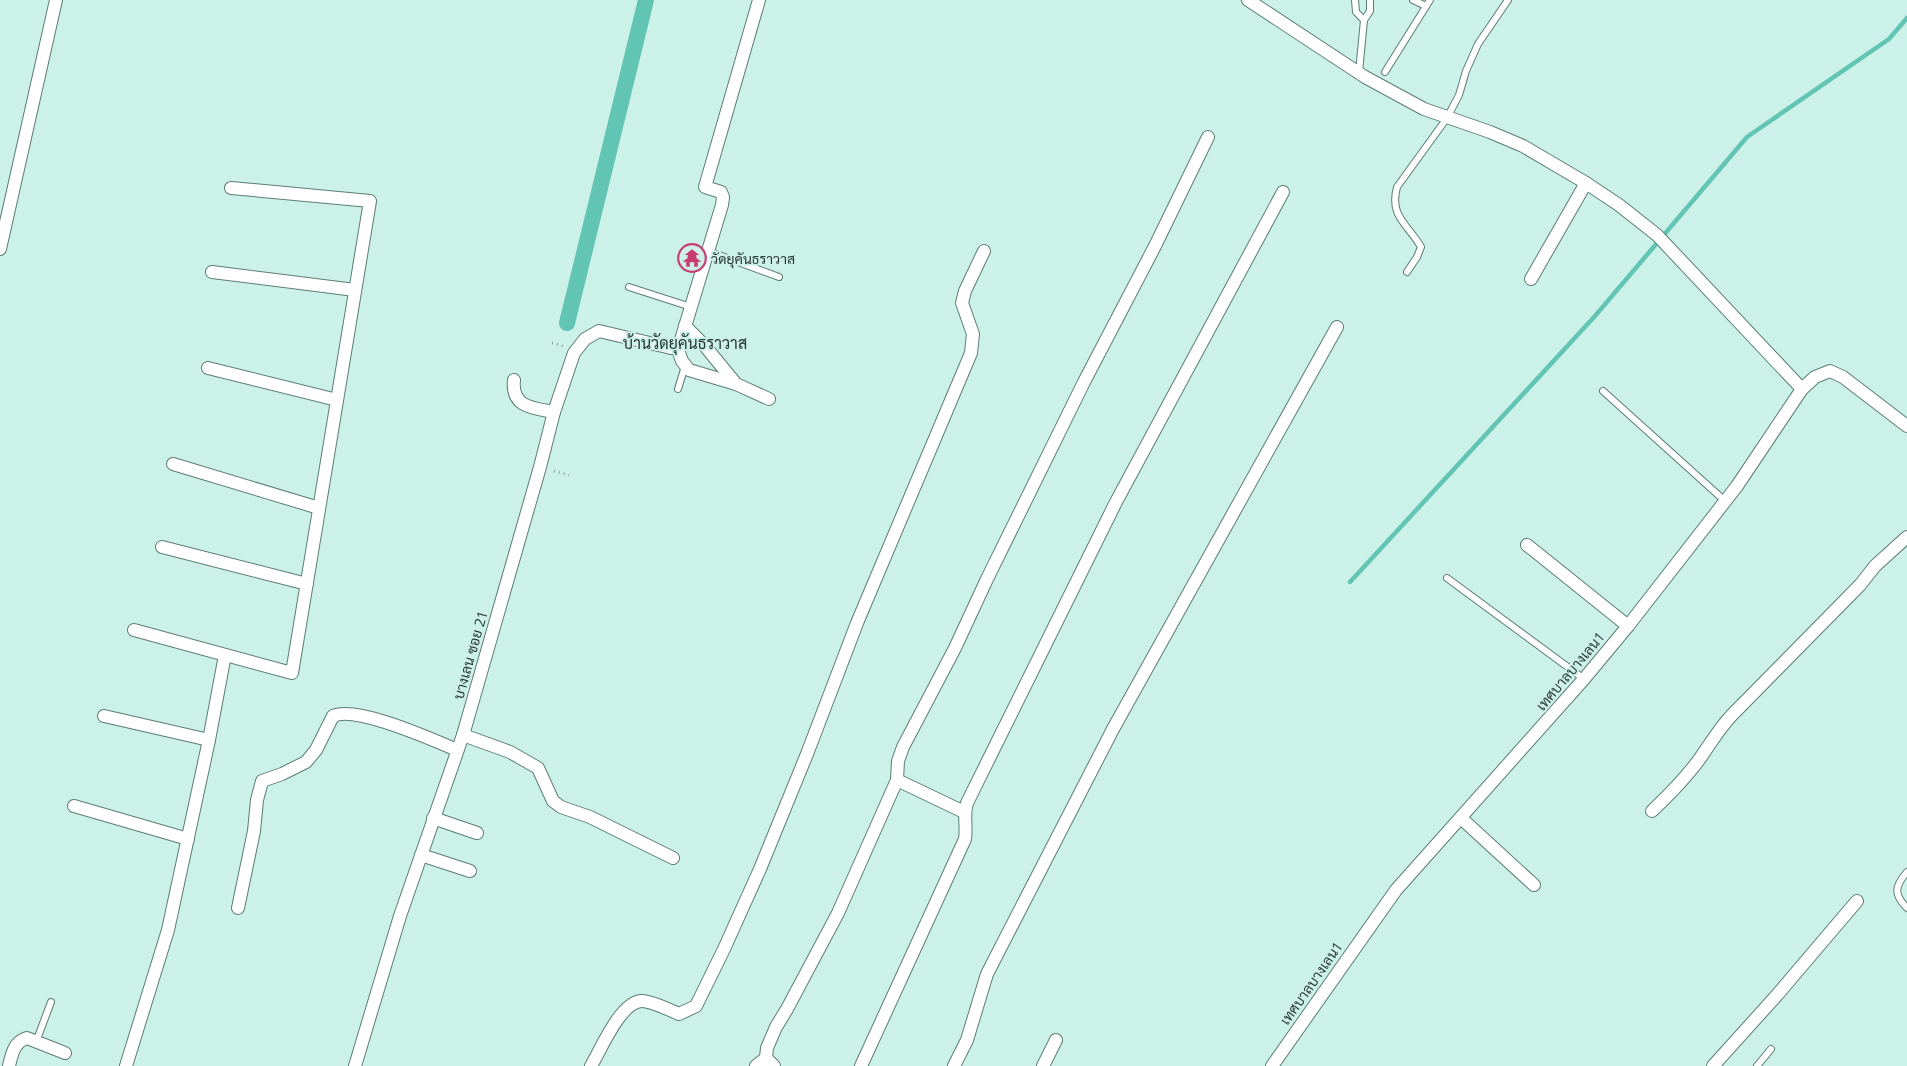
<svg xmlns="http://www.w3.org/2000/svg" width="1907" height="1066" font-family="'Open Sans',Sarabun,sans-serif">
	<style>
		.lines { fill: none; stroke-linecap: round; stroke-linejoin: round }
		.stream { stroke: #62c5b3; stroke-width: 4.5 }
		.canal { stroke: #62c5b3; stroke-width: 16 }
		.lane-casing { stroke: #5b7d75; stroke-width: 8 }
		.street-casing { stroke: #5b7d75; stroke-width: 14 }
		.path { stroke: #809a95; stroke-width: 2.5; stroke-dasharray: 1 4; stroke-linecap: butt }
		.lane { stroke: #fff; stroke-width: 6 }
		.street { stroke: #fff; stroke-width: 12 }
		.labels { text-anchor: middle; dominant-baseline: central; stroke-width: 4; stroke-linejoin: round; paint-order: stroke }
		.poi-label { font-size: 14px; fill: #2a3835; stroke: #ccf1e9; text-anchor: start }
		.street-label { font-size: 14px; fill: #2a3835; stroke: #ccf1e9 }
		.quarter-label { font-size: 16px; fill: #2a3835; stroke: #ccf1e9 }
	</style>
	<rect width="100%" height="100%" fill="#ccf1e9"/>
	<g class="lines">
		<polyline class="stream" points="1350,582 1595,316 1747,137 1889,39 1907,18"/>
		<polyline class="canal" points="567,323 646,0"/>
		<defs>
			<g id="lane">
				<polyline points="1355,0 1356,12 1364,20"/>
				<polyline points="1413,0 1426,6"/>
				<polyline points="1359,72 1364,20 1370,11 1370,0"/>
				<polyline points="1385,72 1430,0"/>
				<polyline points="708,251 779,277"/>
				<path d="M1407,272L1417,257L1421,247C1408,224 1389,217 1397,187L1447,118L1459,95L1466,71L1478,44L1508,0"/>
				<polyline points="629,287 691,307"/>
				<polyline points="678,389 685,366"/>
				<polyline points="1603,391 1725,501"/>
				<polyline points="1447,578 1584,679"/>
				<path d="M1907,872C1895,886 1893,894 1907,908"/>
				<polyline points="36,1042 51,1002"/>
				<polyline points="1757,1066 1771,1049"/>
			</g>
			<g id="street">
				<polyline points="1248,0 1365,77 1424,109 1490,132 1523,146 1586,183 1619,205 1657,235 1802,389"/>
				<polyline points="0,249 56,0"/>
				<polyline points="212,272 355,290"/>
				<polyline points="1531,279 1586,183"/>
				<polyline points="685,326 705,346 736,384 769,399"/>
				<polyline points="677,347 682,361 689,370 736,384"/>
				<polyline points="208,368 337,400"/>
				<path d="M514,380C511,407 532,408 554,412"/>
				<polyline points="173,464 319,508"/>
				<polyline points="1527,545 1628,626"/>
				<polyline points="162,547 307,584"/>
				<polyline points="134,630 292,673 370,201 231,188"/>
				<polyline points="104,716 209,740"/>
				<polyline points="463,735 510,752 538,768 553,801 561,807 590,817 673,858"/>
				<polyline points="74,806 188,839"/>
				<path d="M1652,811C1671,793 1691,773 1705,751C1714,738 1720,728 1731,716L1860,585L1875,566L1907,537"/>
				<polyline points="964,812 897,780 898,761 903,747 955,648 987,579 1084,382 1155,246 1208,137"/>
				<polyline points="433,818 477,833"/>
				<polyline points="1461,818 1534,885"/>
				<polyline points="421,855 470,871"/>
				<path d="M238,908L254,831L257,800L262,781L282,774L306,762L316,750L333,716C356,705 433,740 457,750"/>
				<path d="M9,1066C12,1053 14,1042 27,1038L65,1053"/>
				<polyline points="126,1066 168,930 209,740 225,655"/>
				<polyline points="355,1066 400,916 463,735 540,467 554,412 574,353 585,339 599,331 671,348 677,347 680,343 722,205 723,197 721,192 705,187 759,0"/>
				<path d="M591,1066C601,1049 621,1001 642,1001C651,1001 670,1010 679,1014L696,1006L724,949L760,869L807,754L857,623L971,353L973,334L962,303L965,291L984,251"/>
				<polyline points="756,1066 766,1058"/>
				<polyline points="774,1066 766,1058 767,1048 776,1027 787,1009 838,913 897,780"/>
				<path d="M861,1066L965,839C967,827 963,815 967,803L1116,502L1283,192"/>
				<polyline points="954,1066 967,1040 987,974 1113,729 1337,327"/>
				<polyline points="1043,1066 1056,1040"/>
				<polyline points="1272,1066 1396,890 1584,679 1628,626 1737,486 1802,389 1815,377 1830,371 1843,377 1907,426"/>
				<polyline points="1713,1066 1777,995 1857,901"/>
			</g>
		</defs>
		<use href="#lane" class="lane-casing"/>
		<use href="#street" class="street-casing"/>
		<g class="path">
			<polyline points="552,343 563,346"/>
			<polyline points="554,471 569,475"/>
		</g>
		<use href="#lane" class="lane"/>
		<use href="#street" class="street"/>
	</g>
	<defs>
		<symbol id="temple-ring" viewBox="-11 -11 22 22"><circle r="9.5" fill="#ccf1e9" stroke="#c93d71" stroke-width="1.5"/><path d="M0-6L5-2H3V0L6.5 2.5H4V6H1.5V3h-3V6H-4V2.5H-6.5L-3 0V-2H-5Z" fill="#c93d71"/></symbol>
	</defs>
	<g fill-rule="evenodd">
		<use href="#temple-ring" x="676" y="242" width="32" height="32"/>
	</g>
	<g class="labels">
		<g class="poi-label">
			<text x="711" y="258">วัดยุคันธราวาส</text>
		</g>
		<g class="street-label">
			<text transform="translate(470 655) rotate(-74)">บางเลน ซอย 21</text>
			<text transform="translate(1570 671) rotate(-50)">เทศบาลบางเลน1</text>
			<text transform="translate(1311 983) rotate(-55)">เทศบาลบางเลน1</text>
		</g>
		<g class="quarter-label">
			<text x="685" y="343">บ้านวัดยุคันธราวาส</text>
		</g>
	</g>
</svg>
